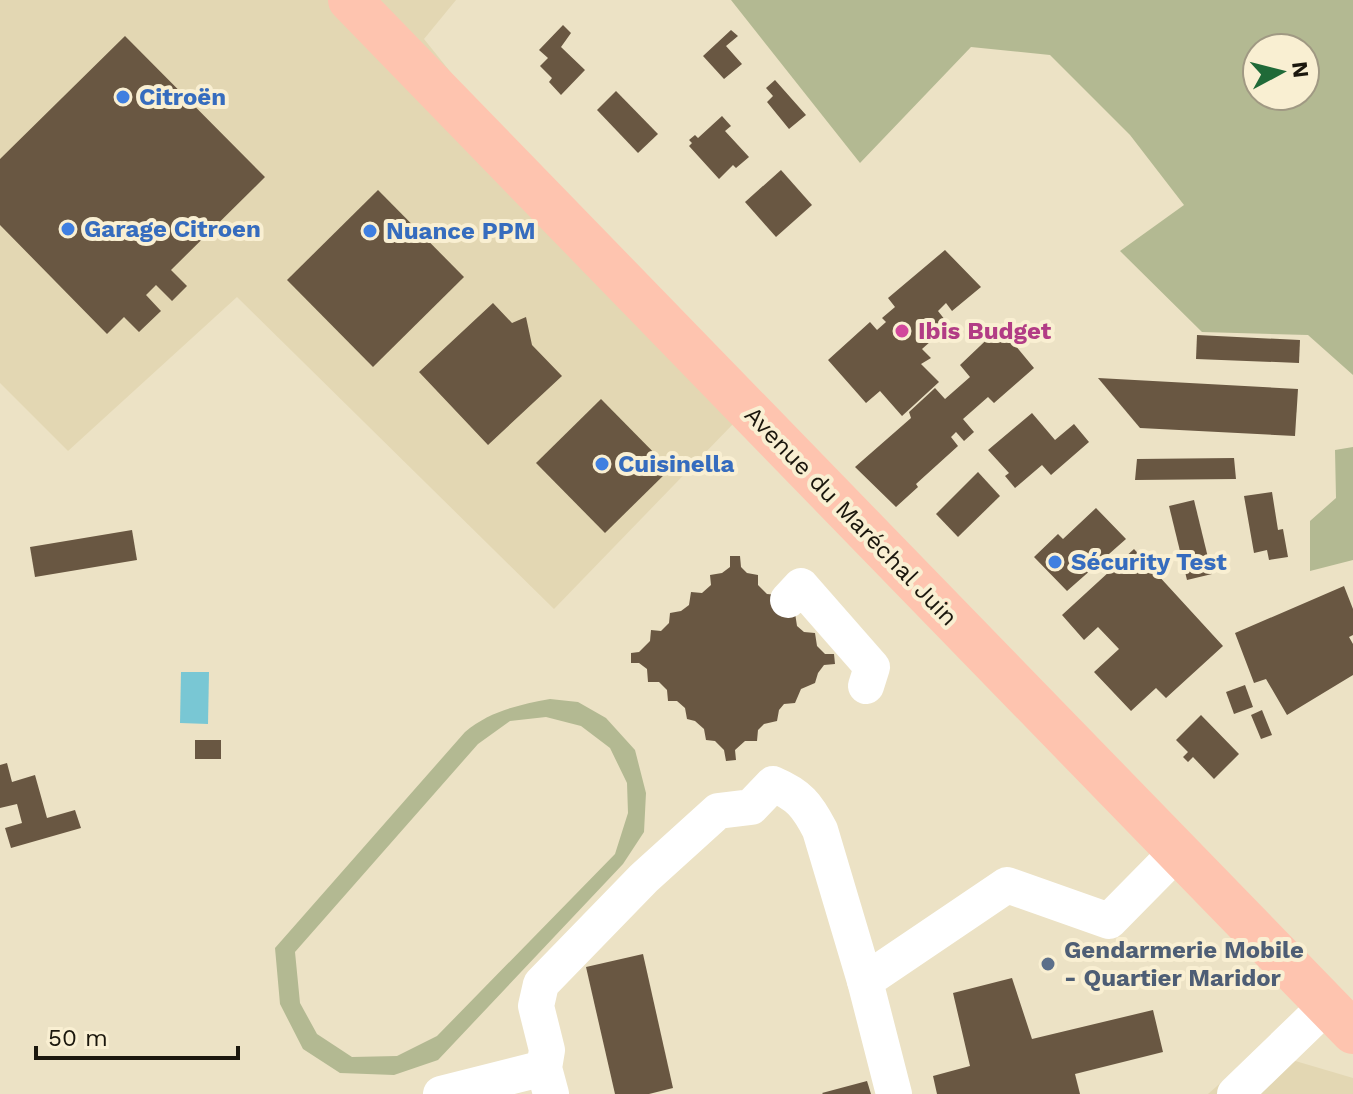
<svg xmlns="http://www.w3.org/2000/svg" width="1353" height="1094" font-family="'Work Sans',sans-serif">
	<style>
		.built { fill: #e3d7b3 }
		.green { fill: #b3b992; fill-rule: evenodd }
		.water { fill: #79c7d4 }
		.building { fill: #695742 }
		.lines { fill: none; stroke-linecap: round; stroke-linejoin: round }
		.minor { stroke: #fff; stroke-width: 36 }
		.major { stroke: #fec4af; stroke-width: 44 }
		.shop-dot { fill: #3f7fe0; stroke: #f9efd2; stroke-width: 3 }
		.hotel-dot { fill: #d1479c; stroke: #f9efd2; stroke-width: 3 }
		.service-dot { fill: #5c6f8a; stroke: #f9efd2; stroke-width: 3 }
		.labels { text-anchor: middle; dominant-baseline: central; stroke-width: 8; stroke-linejoin: round; paint-order: stroke }
		.shop-label { font-size: 24px; font-weight: bold; fill: #366cbe; stroke: #f9efd2; text-anchor: start }
		.hotel-label { font-size: 24px; font-weight: bold; fill: #b23c85; stroke: #f9efd2; text-anchor: start }
		.street-label { font-size: 24px; fill: #1b170d; stroke: #f9efd2 }
		.service-label { font-size: 24px; font-weight: bold; fill: #4e5e75; stroke: #f9efd2; text-anchor: start }
	</style>
	<rect width="100%" height="100%" fill="#ece2c5"/>
	<g class="built">
		<polygon points="0,0 456,0 424,39 733,424 554,609 237,297 68,451 0,383"/>
		<polygon points="1258,1050 1353,1078 1353,1094 1208,1094"/>
	</g>
	<g class="green">
		<path d="M731,0H1353V375L1308,335L1202,332L1120,251L1184,205L1130,135L1050,55L971,47L860,163ZM1257,48H1305V96H1257Z"/>
		<polygon points="1353,447 1353,560 1310,571 1310,521 1336,498 1335,450"/>
		<path d="M550,699L578,702L606,718L635,750L646,793L644,832L623,864L438,1060L394,1075L340,1073L303,1049L280,1004L275,948L465,732C490,711 518,705 550,699ZM546,717L581,726L610,748L627,783L628,813L615,854L437,1036L397,1056L352,1057L317,1034L300,1003L295,952L478,744L510,721Z"/>
	</g>
	<polygon class="water" points="181,672 209,672 208,724 180,723"/>
	<g class="building">
		<polygon points="563,25 571,33 561,47 585,70 561,95 549,82 552,78 540,66 548,58 539,50"/>
		<polygon points="731,30 738,36 726,46 742,64 724,79 703,56"/>
		<polygon points="125,36 265,177 171,270 187,286 172,301 156,285 146,295 161,311 139,332 124,317 107,334 0,225 0,159"/>
		<polygon points="775,80 806,115 789,129 767,102 773,96 766,88"/>
		<polygon points="616,91 658,134 638,153 597,110"/>
		<polygon points="722,116 731,126 725,131 749,157 736,168 733,165 719,179 689,146 692,143 689,140 695,135 698,138"/>
		<polygon points="781,170 812,205 776,237 745,202"/>
		<polygon points="378,190 464,277 373,367 287,280"/>
		<polygon points="945,250 981,287 952,311 946,303 938,311 949,325 922,349 931,358 921,364 939,382 902,416 880,391 866,403 828,360 870,322 877,330 886,322 882,318 895,307 888,298"/>
		<polygon points="493,303 512,323 526,317 532,345 562,376 488,445 419,372"/>
		<polygon points="1000,327 1034,368 994,403 988,397 963,419 974,432 964,441 956,432 951,437 958,446 916,484 918,487 896,507 855,467 911,418 909,412 935,388 945,399 970,377 960,365"/>
		<polygon points="1197,335 1300,340 1299,363 1196,359"/>
		<polygon points="1098,378 1298,389 1295,436 1140,428"/>
		<polygon points="601,399 670,469 605,533 536,463"/>
		<polygon points="1032,413 1055,440 1074,424 1089,442 1051,475 1042,465 1015,488 1005,476 1009,473 988,450"/>
		<polygon points="1234,458 1236,479 1135,480 1137,459"/>
		<polygon points="978,472 1000,496 958,537 936,514"/>
		<polygon points="1272,492 1278,530 1283,529 1288,557 1269,560 1267,550 1254,553 1244,496"/>
		<polygon points="1194,500 1212,574 1187,580 1169,506"/>
		<polygon points="1096,508 1126,539 1067,591 1034,557 1058,534 1063,539"/>
		<polygon points="132,530 137,560 35,577 30,547"/>
		<polygon points="1134,549 1223,646 1166,698 1156,688 1131,711 1094,672 1119,649 1098,627 1084,640 1062,615"/>
		<polygon points="730,556 740,556 741,567 747,573 758,575 758,585 767,594 778,595 795,613 797,626 804,632 815,633 817,646 825,654 834,654 835,664 824,665 818,673 815,683 801,689 795,703 784,704 779,710 777,721 764,724 758,730 757,741 745,741 735,750 736,760 726,761 724,750 715,741 706,740 704,729 695,721 687,719 685,708 677,701 668,701 667,690 659,682 648,682 647,669 639,663 631,663 631,653 639,652 650,641 651,630 661,631 669,623 670,613 681,611 689,605 691,592 702,593 711,585 710,575 722,573 730,567"/>
		<polygon points="1344,586 1353,609 1353,635 1349,637 1353,644 1353,675 1287,715 1266,679 1254,683 1235,633"/>
		<polygon points="1245,685 1253,707 1234,714 1226,692"/>
		<polygon points="1262,710 1272,735 1261,739 1251,715"/>
		<polygon points="1201,715 1239,754 1214,779 1193,757 1188,762 1183,757 1188,752 1176,740"/>
		<rect x="195" y="740" width="26" height="19"/>
		<polygon points="7,763 12,782 35,775 47,818 75,810 81,828 11,848 5,828 22,823 17,804 0,808 0,765"/>
		<polygon points="643,954 673,1088 649,1094 615,1094 586,967"/>
		<polygon points="1012,978 1032,1039 1153,1010 1163,1052 1075,1074 1080,1094 937,1094 933,1076 970,1066 953,993"/>
		<polygon points="867,1081 871,1094 823,1094 822,1093"/>
	</g>
	<g class="lines">
		<g class="minor">
			<polyline points="788,600 801,586 872,667 866,686"/>
			<polyline points="441,1094 544,1068"/>
			<path d="M551,1094L544,1068L547,1050L536,1006L541,984L644,878L718,811L751,807L773,784C799,795 807,805 820,830L865,981"/>
			<polyline points="894,1094 865,981 1007,885 1109,921 1177,852"/>
			<polyline points="1235,1094 1327,1005"/>
		</g>
		<polyline class="major" points="350,0 1353,1032"/>
	</g>
	<g class="shop-dot">
		<circle cx="123" cy="97" r="8"/>
		<circle cx="68" cy="229" r="8"/>
		<circle cx="370" cy="231" r="8"/>
		<circle cx="602" cy="464" r="8"/>
		<circle cx="1055" cy="562" r="8"/>
	</g>
	<circle class="hotel-dot" cx="902" cy="331" r="8"/>
	<circle class="service-dot" cx="1048" cy="964" r="8"/>
	<g class="labels">
		<g class="shop-label">
			<text x="139" y="97">Citroën</text>
			<text x="84" y="229">Garage Citroen</text>
			<text x="386" y="231">Nuance PPM</text>
			<text x="618" y="464">Cuisinella</text>
			<text x="1071" y="562">Sécurity Test</text>
		</g>
		<g class="hotel-label">
			<text x="918" y="331">Ibis Budget</text>
		</g>
		<g class="street-label">
			<text transform="translate(851 516) rotate(46)">Avenue du Maréchal Juin</text>
		</g>
		<g class="service-label">
			<text x="1064" y="950">Gendarmerie Mobile<tspan x="1064" dy="28">- Quartier Maridor</tspan></text>
		</g>
	</g>
	<g transform="translate(1281 72) rotate(83)"><circle r="38" fill="#f9efd2" stroke="#a09983" stroke-width="2"/>
	<path d="M0-6L14 30L0 20L-14 30Z" fill="#206a38"/>
	<text y="-12" font-size="22" font-weight="bold" text-anchor="middle" fill="#1b170d">N</text>
	</g>
	<path d="M36 1046v12h202v-12" fill="none" stroke="#1b170d" stroke-width="4"/>
	<text x="48" y="1046" font-size="24" fill="#1b170d" stroke="#f9efd2" stroke-width="6" paint-order="stroke">50 m</text>
</svg>
